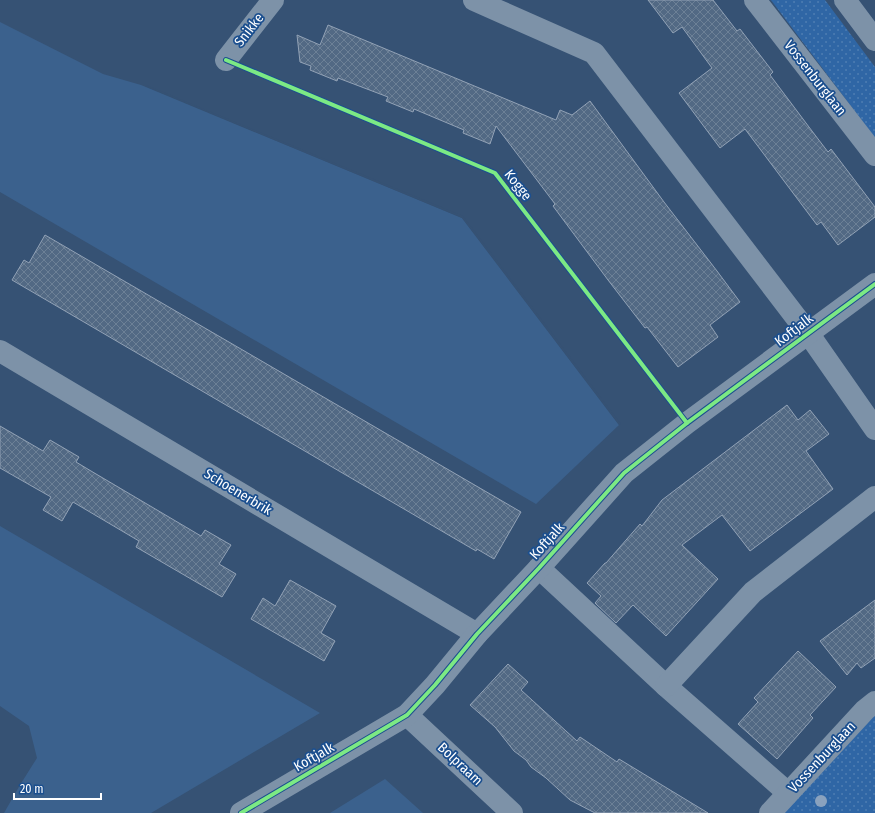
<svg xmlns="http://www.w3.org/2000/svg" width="875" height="813" font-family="'Fira Sans Condensed',sans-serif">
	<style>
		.grass { fill: url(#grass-dots) }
		.water { fill: #3b618d }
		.pier { fill: #365274 }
		.building { fill: url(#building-cross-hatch); stroke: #92a2b6 }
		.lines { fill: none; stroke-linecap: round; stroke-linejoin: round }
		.minor { stroke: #7d92a8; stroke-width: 22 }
		.cycleway-casing { stroke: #1b4f8f; stroke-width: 6 }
		.cycleway { stroke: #7ce984; stroke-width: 4 }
		.tree { fill: #8aa2be }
		.labels { text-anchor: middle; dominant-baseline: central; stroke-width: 3.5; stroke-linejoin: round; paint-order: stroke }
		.street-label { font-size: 14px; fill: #fff; stroke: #1b4f8f }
	</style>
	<defs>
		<pattern id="grass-dots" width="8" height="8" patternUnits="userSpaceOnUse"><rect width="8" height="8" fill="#2f66a5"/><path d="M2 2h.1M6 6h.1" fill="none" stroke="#4e7db2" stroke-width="1.8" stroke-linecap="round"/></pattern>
		<pattern id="building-cross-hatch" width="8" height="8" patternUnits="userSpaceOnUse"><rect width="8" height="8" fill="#526984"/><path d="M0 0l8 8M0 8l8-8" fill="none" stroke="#6c8096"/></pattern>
	</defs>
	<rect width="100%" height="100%" fill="#365274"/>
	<g class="grass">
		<polygon points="771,0 825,0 875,67 875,138"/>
		<polygon points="875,715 875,813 784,813"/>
	</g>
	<g class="water">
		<polygon points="0,22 103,74 141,85 462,218 619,425 536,504 0,192"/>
		<polygon points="0,526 320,713 151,813 4,813 20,785 37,758 29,726 0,706"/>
		<polygon points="385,779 423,813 330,813"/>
	</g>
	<polygon class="pier" points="146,85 463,216 621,424 619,425 462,218 145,86"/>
	<g class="building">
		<polygon points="648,0 713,0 737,31 740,29 773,72 770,75 812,131 828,152 831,149 875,207 875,217 838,245 821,222 817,225 745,129 720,148 679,93 712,68 682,27 673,33"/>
		<polygon points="328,25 556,120 560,110 572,115 590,101 664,202 717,271 740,302 710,325 718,337 678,367 647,327 645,328 608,280 553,206 555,204 496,126 490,144 463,133 464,130 414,109 413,112 386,101 388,97 338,78 337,81 310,70 311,66 300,62 297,35 320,45"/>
		<polygon points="45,235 521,512 494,559 477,549 476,551 12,280 24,260 29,263"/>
		<polygon points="787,405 798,420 810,410 829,434 806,451 833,489 750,551 722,515 682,545 718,579 666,636 633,605 616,623 595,603 601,596 587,583 605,563 606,563 640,524 642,526 662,500"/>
		<polygon points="0,426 43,451 50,440 79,457 76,462 91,471 201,536 205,530 231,545 219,564 236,574 222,597 136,547 139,541 73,502 62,521 43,510 51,497 0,468"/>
		<polygon points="290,580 336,606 321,633 335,641 324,661 251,619 263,598 275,606"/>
		<polygon points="875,600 875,658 861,668 857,663 847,675 820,641"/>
		<polygon points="798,651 836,687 810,715 813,718 777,759 738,724 758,702 754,698"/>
		<polygon points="508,664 528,682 521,690 577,741 580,737 617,762 619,759 708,813 595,813 570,800 546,778 531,767 526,760 514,751 495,727 470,705"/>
	</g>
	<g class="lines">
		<g class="minor">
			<polyline points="474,0 594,53 808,333 875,429"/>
			<polyline points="755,0 875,155"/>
			<polyline points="845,0 875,40"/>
			<polyline points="226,60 273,0"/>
			<polyline points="0,351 477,634"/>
			<polyline points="539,568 666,686 788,793"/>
			<polyline points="666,686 753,592 875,497"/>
			<polyline points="407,715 512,813"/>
			<polyline points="241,813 407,715 435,685 477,634 539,568 624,473 687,423 875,284"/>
			<polyline points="770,813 865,710 875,702"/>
		</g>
		<defs>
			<g id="cycleway">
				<polyline points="226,60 495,173 687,423"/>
				<polyline points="241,813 407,715 435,685 477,634 539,568 624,473 687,423 875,284"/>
			</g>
		</defs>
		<use href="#cycleway" class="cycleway-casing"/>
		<use href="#cycleway" class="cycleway"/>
	</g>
	<circle class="tree" cx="821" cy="801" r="6"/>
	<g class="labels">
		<g class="street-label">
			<text transform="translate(249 30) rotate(-52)">Snikke</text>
			<text transform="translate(815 78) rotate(52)">Vossenburglaan</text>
			<text transform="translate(518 185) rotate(52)">Kogge</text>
			<text transform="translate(794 330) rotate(-37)">Koftjalk</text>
			<text transform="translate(238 492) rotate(31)">Schoenerbrik</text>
			<text transform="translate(547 541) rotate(-48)">Koftjalk</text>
			<text transform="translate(314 757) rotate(-30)">Koftjalk</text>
			<text transform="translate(822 757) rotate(-47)">Vossenburglaan</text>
			<text transform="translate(460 764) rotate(43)">Bolpraam</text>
		</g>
	</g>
	<path d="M14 793v6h87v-6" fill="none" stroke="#ffffff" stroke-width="2"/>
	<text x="20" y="793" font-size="12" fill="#ffffff" stroke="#1b4f8f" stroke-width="3" paint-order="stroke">20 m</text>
</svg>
